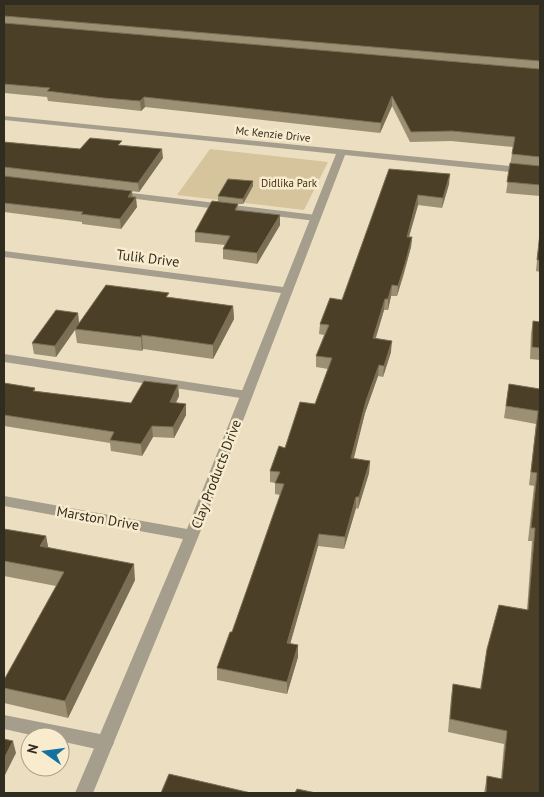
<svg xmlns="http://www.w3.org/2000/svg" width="544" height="797" font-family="'PT Sans',sans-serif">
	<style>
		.green { fill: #d6c49c }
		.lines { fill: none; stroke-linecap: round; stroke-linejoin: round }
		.lane { fill: #a59e8c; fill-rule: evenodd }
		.street { fill: #a59e8c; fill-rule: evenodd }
		.wall { fill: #9c9074 }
		.shaded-wall { fill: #7b7055 }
		.building { fill: #4b4027; stroke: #7b7055 }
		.labels { text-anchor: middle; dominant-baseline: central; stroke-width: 5; stroke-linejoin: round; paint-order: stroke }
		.far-street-label { font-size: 11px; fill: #312c20; stroke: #f9ecce }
		.far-park-label { font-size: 11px; fill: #403210; stroke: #f9ecce }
		.street-label { font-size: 14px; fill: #312c20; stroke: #f9ecce }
	</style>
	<rect width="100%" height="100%" fill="#ecdfc1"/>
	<polygon class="green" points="210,149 328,162 304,210 177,195"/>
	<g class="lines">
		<g class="lane">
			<polygon points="115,191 316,215 321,218 316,221 112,196 110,194"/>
			<polygon points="4,354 247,391 253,395 247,399 4,362"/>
			<polygon points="4,715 105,735 111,738 114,743 111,748 105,751 60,741 60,737 40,737 4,729"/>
		</g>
		<polygon class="street" points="4,116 540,169 540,175 345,155 199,535 93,793 75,793 183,539 4,506 4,496 187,529 281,293 4,257 4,251 283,287 336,154 4,120"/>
	</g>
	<g class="wall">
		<polygon points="4,4 540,4 540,196 506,193 513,147 451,141 410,142 392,106 380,133 145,107 141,111 105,107 48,101 47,97 4,93"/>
		<polygon points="4,142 80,149 122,145 163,158 139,192 85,186 132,197 137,207 121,229 82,224 82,222 4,212"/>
		<polygon points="389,169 449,184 442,208 418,205 409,237 412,237 411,247 404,274 397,296 391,296 388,310 384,310 376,338 391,352 383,377 378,376 365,413 353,459 370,461 369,473 358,509 356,508 344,549 318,546 290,644 298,645 298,657 287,694 217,680 217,668 232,632 280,495 275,494 275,483 270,482 270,471 315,404 328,369 316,367 316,356 324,335 319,334 320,324 342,300"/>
		<polygon points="253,181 253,186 243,204 238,204 238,210 280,215 280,225 257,264 223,259 223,249 225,245 195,242 195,232 218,201 218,196"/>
		<polygon points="540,228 540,272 536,271"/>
		<polygon points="169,297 233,306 234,319 213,359 143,349 142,351 77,343 75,330 56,357 34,354 32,343 78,313 79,323"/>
		<polygon points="540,297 540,360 530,359 531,333 533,321 540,322"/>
		<polygon points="4,383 35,388 35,391 131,403 178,385 179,396 176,403 186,415 174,438 153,437 142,456 111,451 110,443 4,426"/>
		<polygon points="509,384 540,389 540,793 484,793 487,776 501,779 504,744 448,732 451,698 453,684 480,689 487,649 527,610 532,541 528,541 534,486 529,485 536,424 504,418"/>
		<polygon points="4,529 46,536 48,547 135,580 68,718 4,703 4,680 56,586 4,576"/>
	</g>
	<g class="shaded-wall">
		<polygon points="392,96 392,106 380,133 381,123"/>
		<polygon points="144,97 145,107 141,111 140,101"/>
		<polygon points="162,149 163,158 139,192 138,183"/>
		<polygon points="450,174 449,184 442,208 443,198"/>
		<polygon points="253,181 253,186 243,204 243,199"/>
		<polygon points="132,191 133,201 128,197"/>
		<polygon points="418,195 418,205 406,247 407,237"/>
		<polygon points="136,197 137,207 121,229 120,219"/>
		<polygon points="280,215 280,225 257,264 257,253"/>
		<polygon points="412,237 411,247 397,296 398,286"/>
		<polygon points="392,285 391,296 388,310 388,299"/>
		<polygon points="385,299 384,310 372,349 373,338"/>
		<polygon points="233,306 234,319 213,359 213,345"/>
		<polygon points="78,313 79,324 56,357 55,346"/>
		<polygon points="142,335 143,349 142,351 141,337"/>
		<polygon points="392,341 391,352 383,377 384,366"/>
		<polygon points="379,365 378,376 365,413 351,470 351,458 366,401"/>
		<polygon points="178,385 179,396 170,413 170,402"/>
		<polygon points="186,404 186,415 174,438 173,427"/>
		<polygon points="152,426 153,437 142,456 141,444"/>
		<polygon points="370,461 369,473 358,509 359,497"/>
		<polygon points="356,497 356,508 344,549 345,537"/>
		<polygon points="319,534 318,546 287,655 287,643"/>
		<polygon points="46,536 49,552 40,546"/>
		<polygon points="134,564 135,580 68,718 65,701"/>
		<polygon points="298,645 298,657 287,694 287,682"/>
		<polygon points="13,741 16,753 4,777 4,759"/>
	</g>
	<g class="building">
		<polygon points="4,4 540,4 540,61 4,16"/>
		<polygon points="4,23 540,69 540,157 512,154 515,137 452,131 411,132 392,96 381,123 144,97 140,101 104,98 47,91 50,88 4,84"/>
		<polygon points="90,138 122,141 118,145 162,149 138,183 4,167 4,142 80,149"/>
		<polygon points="510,163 540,166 540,185 507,182"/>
		<polygon points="389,169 450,174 443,198 418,195 407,237 412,237 405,264 398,286 392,285 388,299 385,299 373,338 392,341 384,366 379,365 366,401 351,458 370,461 359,497 356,497 345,537 319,534 287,643 298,645 287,682 217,668 230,632 232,632 284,484 275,483 280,472 270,471 279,446 285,448 300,402 315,404 332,358 316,356 329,325 320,324 330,298 342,300"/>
		<polygon points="4,176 132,191 128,197 136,197 120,219 81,214 83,212 4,203"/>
		<polygon points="228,179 253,181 243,199 218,196"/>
		<polygon points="212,201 238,204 235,210 280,215 257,253 223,249 230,236 195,232"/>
		<polygon points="540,234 540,260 537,260"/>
		<polygon points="106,285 169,293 166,297 233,306 213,345 142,335 141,337 75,329"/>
		<polygon points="56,310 78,313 55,346 32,343"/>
		<polygon points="533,321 540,322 540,348 532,347"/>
		<polygon points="144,381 178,385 170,402 186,404 173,427 152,426 141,444 110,440 114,432 4,415 4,383 35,388 33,391 131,403"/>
		<polygon points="509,384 540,389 540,793 486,793 487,776 502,779 507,731 450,719 453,684 481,689 487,649 499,605 528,610 535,528 531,528 537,473 531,472 538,411 506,406"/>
		<polygon points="4,529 46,536 40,546 134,564 65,701 4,688 4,680 64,572 4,561"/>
		<polygon points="4,739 13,741 4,759"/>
		<polygon points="169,774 251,793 161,793"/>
		<polygon points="297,789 316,793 295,793"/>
	</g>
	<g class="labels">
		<g class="far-street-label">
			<text transform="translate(273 134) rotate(6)">Mc Kenzie Drive</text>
		</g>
		<g class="far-park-label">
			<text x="289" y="183">Didlika Park</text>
		</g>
		<g class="street-label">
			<text transform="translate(148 258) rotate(7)">Tulik Drive</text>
			<text transform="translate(216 474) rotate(-69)">Clay Products Drive</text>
			<text transform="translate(98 518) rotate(10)">Marston Drive</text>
		</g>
	</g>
	<rect width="544" height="797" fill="none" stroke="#312c20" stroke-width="10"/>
	<g transform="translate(45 752) rotate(284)"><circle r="24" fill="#f9ecce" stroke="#a99f88"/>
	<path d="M0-4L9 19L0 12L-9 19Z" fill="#1472a0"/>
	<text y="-8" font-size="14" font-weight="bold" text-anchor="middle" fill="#312c20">N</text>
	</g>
</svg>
